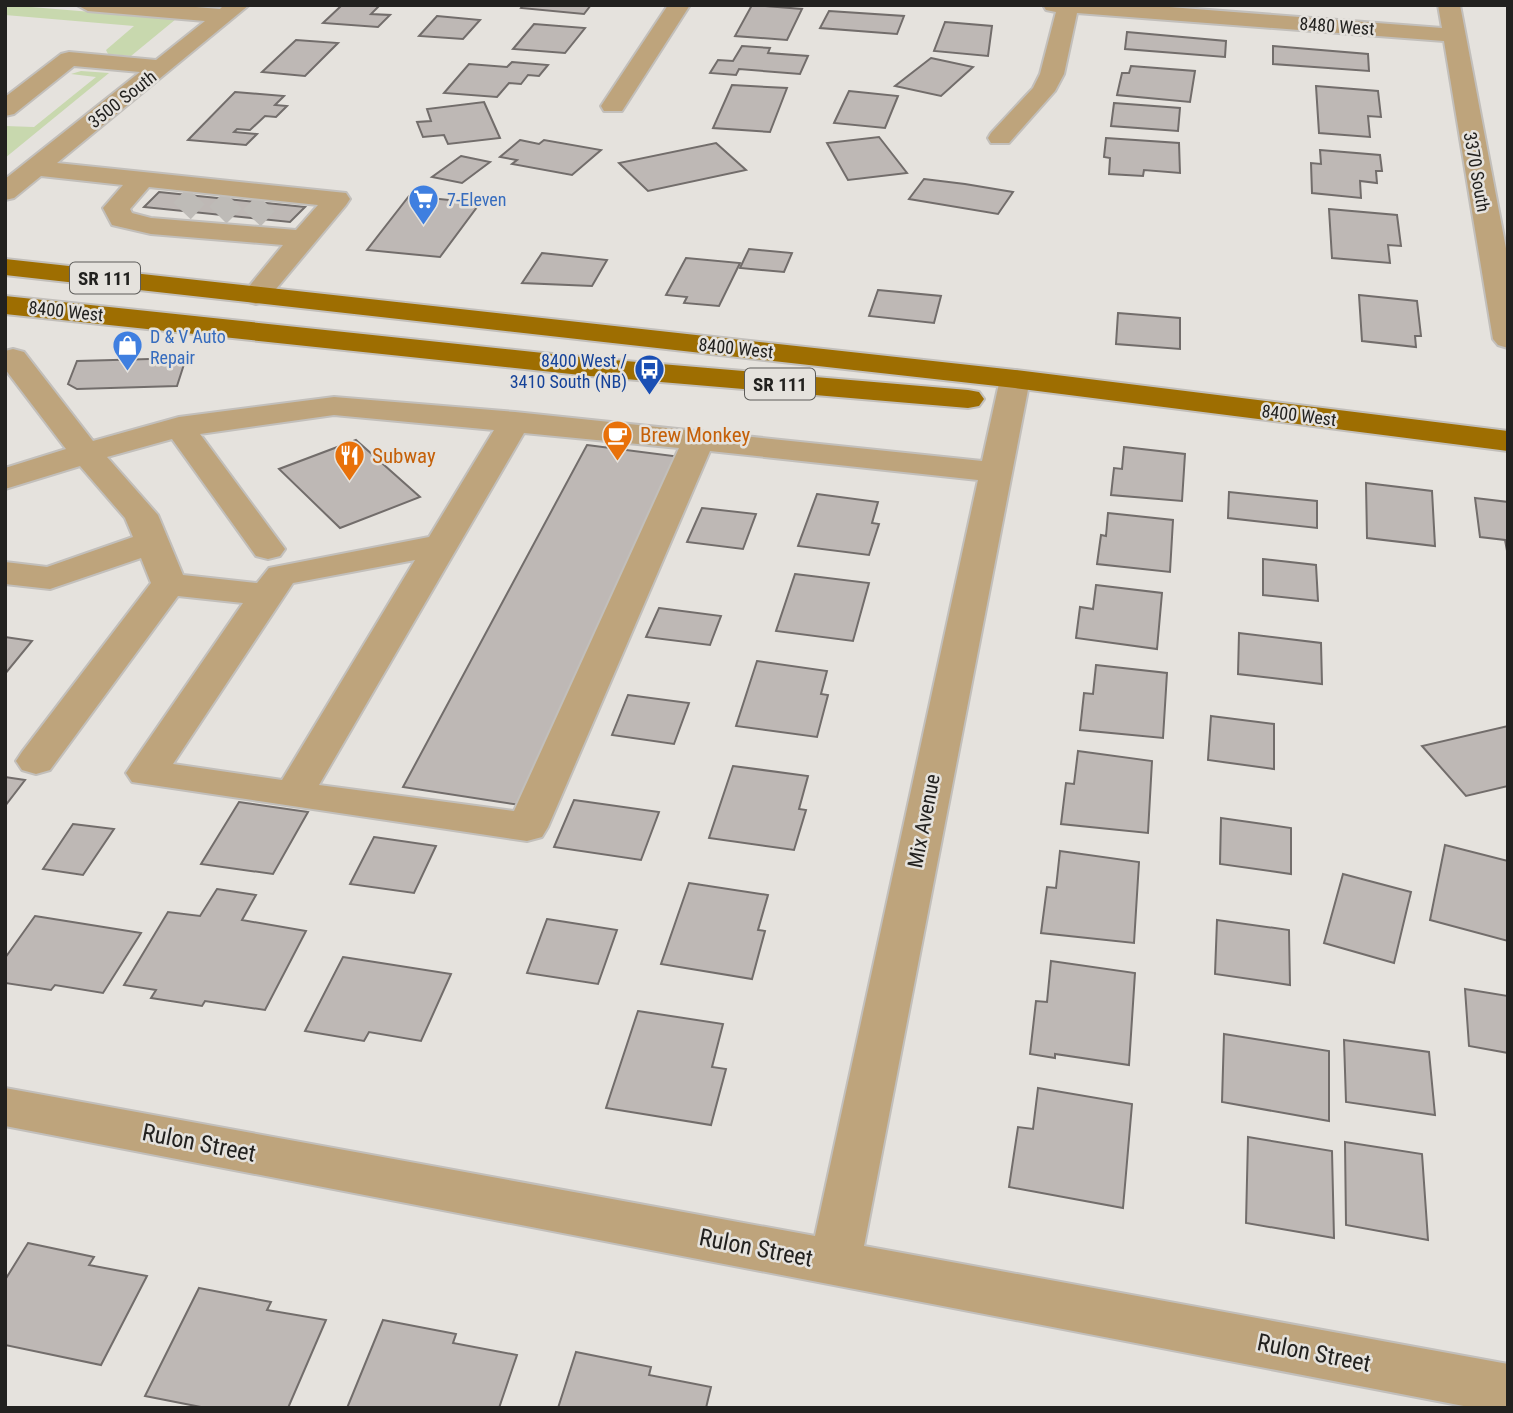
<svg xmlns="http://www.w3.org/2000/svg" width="1513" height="1413" font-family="'Roboto Condensed',sans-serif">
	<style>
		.green { fill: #c8d8ae }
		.building { fill: #beb8b5; stroke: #726d6b; stroke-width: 2 }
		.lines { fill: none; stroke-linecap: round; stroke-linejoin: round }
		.minor-tunnel { stroke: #bebbb7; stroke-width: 24; stroke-dasharray: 24 12; stroke-linecap: butt }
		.minor-casing { stroke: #c2bfbb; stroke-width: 4 }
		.major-casing { stroke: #c2bfbb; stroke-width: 4 }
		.minor { fill: #bea47c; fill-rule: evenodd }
		.major { fill: #9e6e01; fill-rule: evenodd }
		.labels { text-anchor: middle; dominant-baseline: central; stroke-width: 5; stroke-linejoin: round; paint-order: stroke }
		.far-street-label { font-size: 18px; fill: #22211f; stroke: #e5e2dd }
		.far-shop-label { font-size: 18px; fill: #366cbe; stroke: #e5e2dd; text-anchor: start }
		.far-transit-label { font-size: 18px; fill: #164399; stroke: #e5e2dd; text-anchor: end }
		.shield { fill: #e5e2dd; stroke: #5c5b58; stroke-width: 2 }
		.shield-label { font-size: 19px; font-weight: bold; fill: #22211f }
		.food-label { font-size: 21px; fill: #c56008; stroke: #e5e2dd; text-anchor: start }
		.street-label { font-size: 21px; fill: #22211f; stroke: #e5e2dd }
		.near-street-label { font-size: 24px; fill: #22211f; stroke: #e5e2dd }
	</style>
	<rect width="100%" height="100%" fill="#e5e2dd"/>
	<g class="green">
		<polygon points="5,5 7,5 176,19 131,56 108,54 106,50 134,26 5,15"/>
		<polygon points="81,71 109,73 5,158 5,126 34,127 96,77 71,74"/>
	</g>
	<g class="building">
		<polygon points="332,5 380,5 371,14 390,15 378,27 323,23 341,6"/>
		<polygon points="523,5 608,5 591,5 584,14 521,8"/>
		<polygon points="752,5 802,9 787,40 735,36"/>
		<polygon points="829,11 904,16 897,34 820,28"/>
		<polygon points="437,16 480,20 463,39 419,36"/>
		<polygon points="945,22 992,26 988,56 934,51"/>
		<polygon points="534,24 585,28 565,53 513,49"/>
		<polygon points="1127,32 1226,41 1225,57 1125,49"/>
		<polygon points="296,40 338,43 305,76 262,72"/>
		<polygon points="742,46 770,48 768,53 808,56 800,74 739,69 736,75 710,73 718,60 733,61"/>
		<polygon points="1273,46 1368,54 1369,71 1273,64"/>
		<polygon points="931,58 973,67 941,96 895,86"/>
		<polygon points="512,62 548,65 539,76 528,75 521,84 509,83 497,97 444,93 469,64 507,67"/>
		<polygon points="1131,66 1195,71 1190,102 1117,95 1122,73 1129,73"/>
		<polygon points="732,85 787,88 770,132 713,128"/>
		<polygon points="1316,86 1378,91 1381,117 1368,116 1370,137 1319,133"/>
		<polygon points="849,91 898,96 885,128 834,123"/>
		<polygon points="235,92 284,96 275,105 287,106 276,117 265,116 250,130 237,129 234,132 257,134 246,145 188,140"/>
		<polygon points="484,102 500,138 448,144 444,135 423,137 417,122 431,121 427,109"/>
		<polygon points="1114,103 1180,108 1178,131 1111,126"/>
		<polygon points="879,137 907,173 848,180 827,143"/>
		<polygon points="1106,138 1179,143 1180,173 1144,170 1143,176 1109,174 1110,158 1104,157"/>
		<polygon points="520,140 539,144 544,140 601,150 572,175 512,164 517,160 500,157"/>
		<polygon points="716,143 746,170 648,191 619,163"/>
		<polygon points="1320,150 1380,155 1382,171 1376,171 1377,183 1360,181 1361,198 1312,193 1311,163 1321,164"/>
		<polygon points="461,156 490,162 462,183 432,177"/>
		<polygon points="924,179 965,184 1013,192 998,214 909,199"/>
		<polygon points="159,192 266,203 305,207 290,222 144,207"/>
		<polygon points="409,196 480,203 440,257 367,250"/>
		<polygon points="1329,209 1397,215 1401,246 1388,245 1390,263 1332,258"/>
		<polygon points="749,249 792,253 784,272 740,268"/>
		<polygon points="542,253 607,260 592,286 522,283"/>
		<polygon points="686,258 740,263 719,306 684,303 687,297 666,295"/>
		<polygon points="878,290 941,296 934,323 869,316"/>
		<polygon points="1359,295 1417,301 1421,336 1415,336 1416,347 1362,341"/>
		<polygon points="1118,313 1180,318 1180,349 1116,344"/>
		<polygon points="186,358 177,386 77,389 68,384 77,361"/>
		<polygon points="356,440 420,497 340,528 279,469"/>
		<polygon points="587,445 681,457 520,805 403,787"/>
		<polygon points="1124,447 1185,454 1182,501 1111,495 1114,468 1122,469"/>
		<polygon points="1366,483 1432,491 1435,546 1367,538"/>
		<polygon points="1229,492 1317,501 1317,528 1228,518"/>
		<polygon points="817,494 878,502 872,523 879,524 869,555 798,546"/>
		<polygon points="1475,498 1508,502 1508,556 1505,540 1480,537"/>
		<polygon points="702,508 756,514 743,549 687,542"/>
		<polygon points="1108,513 1173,520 1170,572 1097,564 1101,535 1106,536"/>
		<polygon points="1263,559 1316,565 1318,601 1263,595"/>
		<polygon points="795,574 869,583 853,641 776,631"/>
		<polygon points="1096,585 1162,593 1157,649 1076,638 1080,607 1093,609"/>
		<polygon points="659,608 721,616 710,645 646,637"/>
		<polygon points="1239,633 1321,643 1322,684 1238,674"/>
		<polygon points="5,637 32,641 5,674"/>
		<polygon points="757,661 827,671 821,694 828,695 817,737 736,726"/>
		<polygon points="1096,665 1167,673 1163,738 1080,730 1084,693 1093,694"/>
		<polygon points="628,695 689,703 674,744 612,735"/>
		<polygon points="1211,716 1274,724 1274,769 1208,760"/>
		<polygon points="1508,726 1508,786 1466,796 1422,746"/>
		<polygon points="1078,751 1152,761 1148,833 1061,824 1066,783 1074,784"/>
		<polygon points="733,766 808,776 799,809 806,810 794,850 709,838"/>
		<polygon points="5,777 25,780 5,806"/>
		<polygon points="574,800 659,812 641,860 554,847"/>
		<polygon points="239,802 308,812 273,874 201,864"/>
		<polygon points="1221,818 1291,828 1291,874 1220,864"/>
		<polygon points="73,824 114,829 83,875 43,869"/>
		<polygon points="374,837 436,846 414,893 350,884"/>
		<polygon points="1445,845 1508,861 1508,941 1430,920"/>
		<polygon points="1060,851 1139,862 1134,943 1041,933 1047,887 1056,888"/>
		<polygon points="1343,874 1411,892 1394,963 1324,943"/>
		<polygon points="689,883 768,895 758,930 765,931 752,979 661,964"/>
		<polygon points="217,889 256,895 242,920 306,931 265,1010 205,1001 202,1006 151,998 156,990 124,985 168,912 200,916"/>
		<polygon points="35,916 141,933 103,993 55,985 51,990 5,983 5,958"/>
		<polygon points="547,919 617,930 598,984 527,973"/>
		<polygon points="1217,920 1289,930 1290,985 1215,974"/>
		<polygon points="343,957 451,974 421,1041 369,1032 364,1041 305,1031"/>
		<polygon points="1051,961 1135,973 1129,1065 1055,1054 1055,1058 1030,1054 1036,1001 1047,1002"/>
		<polygon points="1465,989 1508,996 1508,1053 1469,1046"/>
		<polygon points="638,1011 723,1024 712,1067 726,1069 711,1125 606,1108"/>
		<polygon points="1224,1034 1329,1051 1329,1121 1222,1102"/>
		<polygon points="1344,1040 1429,1052 1435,1115 1346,1102"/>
		<polygon points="1038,1088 1132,1104 1123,1208 1009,1187 1018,1127 1033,1129"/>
		<polygon points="1248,1137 1332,1151 1334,1238 1246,1223"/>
		<polygon points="1345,1142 1422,1154 1428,1240 1346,1225"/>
		<polygon points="28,1243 94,1257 89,1265 147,1276 101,1365 5,1345 5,1280"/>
		<polygon points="199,1288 271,1302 267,1310 326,1320 288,1408 206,1408 145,1396"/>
		<polygon points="383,1320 456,1334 453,1343 517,1355 499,1408 347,1408"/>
		<polygon points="576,1352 651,1367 649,1375 711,1387 706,1408 558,1408"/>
	</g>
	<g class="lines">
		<g class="minor-tunnel">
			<polyline points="182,211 196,196"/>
			<polyline points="218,215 233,200"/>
			<polyline points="252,218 266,203"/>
		</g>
		<defs>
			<g id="minor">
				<path d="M77,5H172L220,9L224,5H249L57,163L346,193L350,199L346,205L266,301L256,304L246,301L242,295L283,245L151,234L112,225L103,208L123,185L41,176L14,198L5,200V179L140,72L74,66L14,114L5,116V97L61,54L69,52L156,60L205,21L88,11ZM149,187L318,205L296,230L151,218L132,213L130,209Z"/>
				<polygon points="668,5 690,5 622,111 604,111 601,106"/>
				<polygon points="1043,5 1144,5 1442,28 1438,5 1460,5 1508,259 1508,348 1498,345 1493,339 1444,41 1077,13 1064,74 1055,91 1009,143 991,143 988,138 991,133 1033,88 1040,74 1056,12 1046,10"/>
				<path d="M13,349L24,352L93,441L179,417L334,397L515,412L982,461L1000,379L1004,373L1015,370L1026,373L1030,379L864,1246L1508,1364V1408H1474L5,1126V1088L815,1236L978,480L710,451L548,827L542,837L527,841L132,782L126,773L132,764L243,603L178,596L50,770L36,774L22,770L16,761L22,752L151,583L141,558L50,589L5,584V562L47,567L133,537L125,518L80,466L5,489V468L66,449L5,369V351ZM334,415L494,430L429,537L269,568L257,583L183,575L158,515L107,457L172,439L256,556L268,559L280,556L285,549L200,434ZM524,433L679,448L514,811L319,785ZM415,560L282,780L173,764L293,583Z"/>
			</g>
			<g id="major">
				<polygon points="5,259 1015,370 1508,431 1508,451 1015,388 5,275"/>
				<polygon points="5,296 590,358 968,390 979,392 984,399 979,406 968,408 590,376 5,314"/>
			</g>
		</defs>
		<use href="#minor" class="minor-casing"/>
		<use href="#major" class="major-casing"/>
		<use href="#minor" class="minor"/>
		<use href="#major" class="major"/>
	</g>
	<defs>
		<symbol id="supermarket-pin" viewBox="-11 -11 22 30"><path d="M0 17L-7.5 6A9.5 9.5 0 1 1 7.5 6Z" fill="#3f7fe0" stroke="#e5e2dd"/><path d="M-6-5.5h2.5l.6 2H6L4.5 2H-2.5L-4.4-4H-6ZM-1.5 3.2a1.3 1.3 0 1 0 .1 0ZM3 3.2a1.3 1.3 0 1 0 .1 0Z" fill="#fff"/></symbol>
		<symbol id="shop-pin" viewBox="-11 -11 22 30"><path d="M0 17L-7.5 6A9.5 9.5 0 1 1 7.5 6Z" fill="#3f7fe0" stroke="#e5e2dd"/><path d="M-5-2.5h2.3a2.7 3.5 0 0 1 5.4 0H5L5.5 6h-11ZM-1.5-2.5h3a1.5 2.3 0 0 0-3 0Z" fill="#fff"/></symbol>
		<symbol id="bus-pin" viewBox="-11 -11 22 30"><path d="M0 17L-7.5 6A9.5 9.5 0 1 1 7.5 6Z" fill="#1a4fb4" stroke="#e5e2dd"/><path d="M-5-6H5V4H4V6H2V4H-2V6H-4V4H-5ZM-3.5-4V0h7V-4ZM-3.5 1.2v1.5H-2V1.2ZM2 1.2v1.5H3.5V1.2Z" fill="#fff"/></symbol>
		<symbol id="cafe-pin" viewBox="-11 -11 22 30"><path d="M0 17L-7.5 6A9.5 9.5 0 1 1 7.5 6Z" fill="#e8710a" stroke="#e5e2dd"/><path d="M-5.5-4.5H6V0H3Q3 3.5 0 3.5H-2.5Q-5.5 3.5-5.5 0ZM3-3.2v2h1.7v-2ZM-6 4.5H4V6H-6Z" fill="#fff"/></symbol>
		<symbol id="restaurant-pin" viewBox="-11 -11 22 30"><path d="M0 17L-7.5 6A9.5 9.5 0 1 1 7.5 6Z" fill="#e8710a" stroke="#e5e2dd"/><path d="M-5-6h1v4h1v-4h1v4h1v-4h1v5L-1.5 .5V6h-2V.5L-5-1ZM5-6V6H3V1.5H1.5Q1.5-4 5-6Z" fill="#fff"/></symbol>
	</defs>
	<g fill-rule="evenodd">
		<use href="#supermarket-pin" x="406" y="182" width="35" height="47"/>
		<use href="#shop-pin" x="110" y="328" width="35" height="47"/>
		<use href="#bus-pin" x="632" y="352" width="35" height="47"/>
		<use href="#cafe-pin" x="600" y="418" width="35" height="47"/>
		<use href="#restaurant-pin" x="332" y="438" width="35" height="47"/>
	</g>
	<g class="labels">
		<g class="far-street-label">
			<text transform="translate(1337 26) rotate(4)">8480 West</text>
			<text transform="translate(122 99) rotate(-38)">3500 South</text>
			<text transform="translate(1477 172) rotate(80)">3370 South</text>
			<text transform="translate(66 311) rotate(6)">8400 West</text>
			<text transform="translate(736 348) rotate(6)">8400 West</text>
			<text transform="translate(1299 415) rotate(7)">8400 West</text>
		</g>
		<g class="far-shop-label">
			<text x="447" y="199">7-Eleven</text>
			<text x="150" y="336">D &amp; V Auto<tspan x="150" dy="21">Repair</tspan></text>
		</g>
		<g class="far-transit-label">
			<text x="627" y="360">8400 West /<tspan x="627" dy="21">3410 South (NB)</tspan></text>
		</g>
		<g class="shield">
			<rect x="70" y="262.5" width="70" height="31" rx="5"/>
			<rect x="745" y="368.5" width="70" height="31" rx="5"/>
		</g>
		<g class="shield-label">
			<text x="105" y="278">SR 111</text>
			<text x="780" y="384">SR 111</text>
		</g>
		<g class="food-label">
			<text x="640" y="435">Brew Monkey</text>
			<text x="372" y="456">Subway</text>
		</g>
		<g class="street-label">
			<text transform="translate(924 821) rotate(-79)">Mix Avenue</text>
		</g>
		<g class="near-street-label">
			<text transform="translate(199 1143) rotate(11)">Rulon Street</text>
			<text transform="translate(756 1248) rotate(11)">Rulon Street</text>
			<text transform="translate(1314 1353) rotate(11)">Rulon Street</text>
		</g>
	</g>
	<rect width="1513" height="1413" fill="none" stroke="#22211f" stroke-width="14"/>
</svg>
